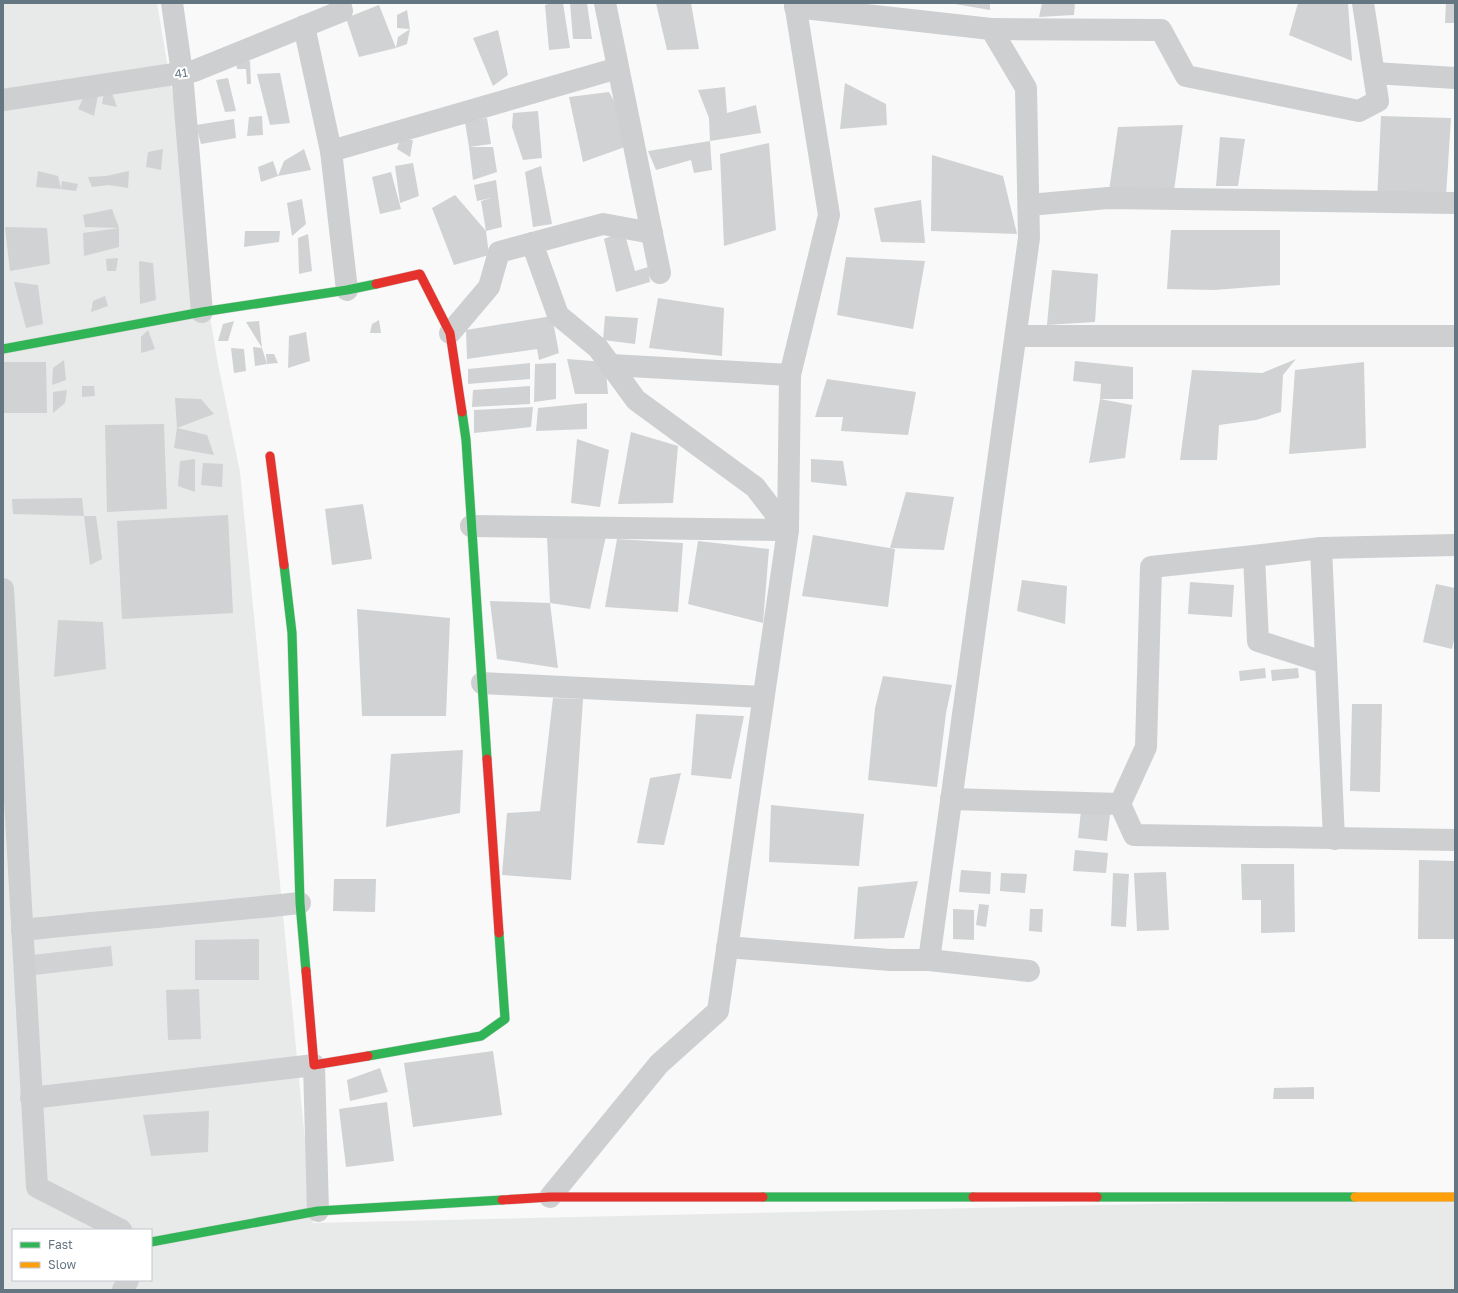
<svg xmlns="http://www.w3.org/2000/svg" width="1458" height="1293" font-family="'Golos Text',sans-serif">
	<style>
		.built { fill: #e8e9e9; fill-rule: evenodd }
		.building { fill: #d0d2d3 }
		.lines { fill: none; stroke-linecap: round; stroke-linejoin: round }
		.fast-casing { stroke: #d5d6d7; stroke-width: 10 }
		.slow-casing { stroke: #d5d6d7; stroke-width: 10 }
		.jam-casing { stroke: #d5d6d7; stroke-width: 10 }
		.street { stroke: #cecfd0; stroke-width: 22 }
		.fast { stroke: #30b455; stroke-width: 9 }
		.slow { stroke: #ff9f0a; stroke-width: 9 }
		.jam { stroke: #e5322d; stroke-width: 9 }
		.labels { text-anchor: middle; dominant-baseline: central; stroke-width: 4; stroke-linejoin: round; paint-order: stroke }
		.street-label { font-size: 12px; fill: #657683; stroke: #fff }
	</style>
	<rect width="100%" height="100%" fill="#f9f9f9"/>
	<path class="built" d="M3,3H157L218,364L240,472L313,1223L1455,1197V1290H3ZM13,1230H151V1280H13Z"/>
	<g class="building">
		<polygon points="552,3 563,3 570,48 549,50 545,5"/>
		<polygon points="570,3 587,3 592,39 573,39"/>
		<polygon points="656,3 691,3 699,49 667,50"/>
		<polygon points="955,3 990,3 990,10 955,4"/>
		<polygon points="1042,3 1075,3 1074,15 1039,17"/>
		<polygon points="1298,3 1348,3 1352,61 1289,35"/>
		<polygon points="1446,3 1455,3 1455,23 1445,23"/>
		<polygon points="379,5 396,48 398,37 410,29 397,28 397,15 407,10 410,29 407,44 396,48 359,57 346,18"/>
		<polygon points="498,30 508,75 493,86 473,38"/>
		<polygon points="236,61 250,61 251,84 247,84 246,69 237,69"/>
		<polygon points="280,73 290,123 270,125 257,74"/>
		<polygon points="228,78 236,111 225,112 216,80"/>
		<polygon points="845,83 886,104 887,125 840,129"/>
		<polygon points="725,87 727,113 756,105 761,133 710,141 709,118 698,90"/>
		<polygon points="609,92 623,118 625,147 583,162 569,97"/>
		<polygon points="104,93 112,93 117,107 102,104"/>
		<polygon points="98,95 94,116 78,109 84,96"/>
		<polygon points="538,111 542,158 523,160 512,127 513,113"/>
		<polygon points="262,116 263,135 247,136 249,117"/>
		<polygon points="1381,116 1451,118 1446,196 1377,202"/>
		<polygon points="487,118 491,144 469,147 465,122"/>
		<polygon points="234,119 236,138 201,144 196,125"/>
		<polygon points="1183,125 1173,198 1108,198 1118,127"/>
		<polygon points="1220,137 1245,139 1238,186 1216,186"/>
		<polygon points="400,139 413,140 410,157 397,149"/>
		<polygon points="710,141 712,170 694,173 691,160 656,170 648,151"/>
		<polygon points="769,143 776,230 724,246 720,154"/>
		<polygon points="469,147 493,147 497,172 473,180"/>
		<polygon points="163,149 161,170 146,167 148,152"/>
		<polygon points="304,149 311,170 278,176 261,182 258,167 273,161 278,176 284,161"/>
		<polygon points="932,155 1003,176 1017,234 931,231"/>
		<polygon points="413,163 419,196 400,203 395,166"/>
		<polygon points="541,166 552,224 533,227 525,172"/>
		<polygon points="38,171 58,176 61,189 36,187"/>
		<polygon points="129,171 128,188 109,185 92,187 88,177 106,176"/>
		<polygon points="391,172 401,209 380,214 372,177"/>
		<polygon points="496,180 502,227 486,231 481,201 491,198 477,201 474,185"/>
		<polygon points="62,181 78,184 76,191 61,189"/>
		<polygon points="455,195 486,231 489,255 454,265 432,208"/>
		<polygon points="302,199 306,224 292,236 287,203"/>
		<polygon points="921,200 925,243 881,242 874,208"/>
		<polygon points="112,209 119,228 85,227 83,215"/>
		<polygon points="5,227 47,228 50,264 10,271"/>
		<polygon points="119,228 119,247 84,256 83,233"/>
		<polygon points="1171,230 1280,230 1280,285 1214,290 1167,289"/>
		<polygon points="245,231 280,231 279,242 244,247"/>
		<polygon points="624,231 635,271 648,267 650,282 616,292 604,239"/>
		<polygon points="308,234 312,271 299,274 298,238"/>
		<polygon points="846,257 925,261 913,329 837,315"/>
		<polygon points="118,258 116,271 107,271 106,259"/>
		<polygon points="139,261 153,263 156,300 140,304"/>
		<polygon points="1052,270 1098,274 1095,322 1047,325"/>
		<polygon points="14,282 38,285 43,324 26,328"/>
		<polygon points="105,296 108,306 91,312 93,301"/>
		<polygon points="658,298 724,308 722,356 649,348"/>
		<polygon points="552,316 559,353 539,360 537,349 467,359 466,330"/>
		<polygon points="605,316 638,318 635,344 603,340"/>
		<polygon points="379,320 381,333 370,333 372,324"/>
		<polygon points="234,321 228,341 218,341 223,324"/>
		<polygon points="259,321 262,348 246,322"/>
		<polygon points="148,330 155,349 141,353 141,337"/>
		<polygon points="306,332 310,361 288,368 289,336"/>
		<polygon points="253,347 262,348 267,364 255,366"/>
		<polygon points="231,348 244,349 246,371 234,373"/>
		<polygon points="266,354 274,354 278,363 267,364"/>
		<polygon points="567,359 605,362 608,394 575,394"/>
		<polygon points="1296,359 1283,375 1281,412 1256,420 1219,425 1217,460 1180,460 1192,370 1262,373"/>
		<polygon points="64,360 66,380 52,385 53,368"/>
		<polygon points="1075,361 1133,367 1133,399 1100,399 1101,384 1073,381"/>
		<polygon points="3,362 46,362 47,413 3,413"/>
		<polygon points="1364,362 1366,448 1289,454 1295,370"/>
		<polygon points="530,363 530,379 468,384 468,369"/>
		<polygon points="556,363 556,399 534,402 535,364"/>
		<polygon points="827,379 916,392 908,435 841,431 843,417 815,417"/>
		<polygon points="82,386 94,386 95,396 82,397"/>
		<polygon points="530,386 530,404 472,407 473,390"/>
		<polygon points="67,390 65,403 53,413 53,392"/>
		<polygon points="175,398 201,399 214,414 177,428 207,435 214,455 174,448 177,428"/>
		<polygon points="1100,399 1132,405 1125,458 1089,463"/>
		<polygon points="587,403 587,429 536,431 538,408"/>
		<polygon points="533,407 531,427 474,433 474,410"/>
		<polygon points="164,424 167,509 107,512 105,425"/>
		<polygon points="631,432 678,446 673,503 618,504"/>
		<polygon points="577,439 609,450 600,507 571,503"/>
		<polygon points="195,459 195,492 178,486 180,461"/>
		<polygon points="811,459 843,461 847,486 811,482"/>
		<polygon points="203,463 223,464 222,487 201,485"/>
		<polygon points="906,492 954,497 944,550 890,548"/>
		<polygon points="82,498 84,516 13,514 12,499"/>
		<polygon points="363,504 372,559 332,565 325,509"/>
		<polygon points="228,515 233,613 122,619 117,521"/>
		<polygon points="84,516 96,516 102,559 90,565"/>
		<polygon points="813,535 895,549 888,607 802,596"/>
		<polygon points="547,536 606,536 590,609 550,603"/>
		<polygon points="617,539 683,543 678,612 605,607"/>
		<polygon points="698,541 769,549 763,623 688,604"/>
		<polygon points="1022,580 1067,586 1065,624 1017,611"/>
		<polygon points="1190,582 1234,585 1232,617 1188,614"/>
		<polygon points="1436,584 1455,588 1455,636 1452,649 1423,642"/>
		<polygon points="490,601 550,603 558,668 497,659"/>
		<polygon points="357,609 450,618 446,716 362,716"/>
		<polygon points="58,620 103,622 106,669 54,677"/>
		<polygon points="1265,668 1266,678 1240,681 1239,671"/>
		<polygon points="1298,668 1299,678 1272,681 1271,670"/>
		<polygon points="883,676 952,685 946,713 937,787 868,780 875,708"/>
		<polygon points="553,698 583,699 571,880 502,875 507,813 540,811"/>
		<polygon points="1352,704 1382,704 1380,792 1350,791"/>
		<polygon points="696,714 744,716 731,779 691,775"/>
		<polygon points="463,750 460,813 386,827 391,754"/>
		<polygon points="681,773 664,845 637,843 650,778"/>
		<polygon points="771,805 864,814 859,866 769,862"/>
		<polygon points="1081,811 1110,814 1107,841 1078,838"/>
		<polygon points="1075,850 1108,853 1106,873 1073,871"/>
		<polygon points="1419,860 1455,861 1455,939 1418,939"/>
		<polygon points="1241,864 1294,864 1295,932 1261,933 1261,900 1242,900"/>
		<polygon points="961,870 991,872 990,894 959,892"/>
		<polygon points="1166,872 1169,930 1137,931 1134,873"/>
		<polygon points="1001,873 1027,874 1025,893 1000,891"/>
		<polygon points="1113,873 1129,874 1126,927 1111,926"/>
		<polygon points="334,879 376,879 375,912 333,911"/>
		<polygon points="918,881 904,938 854,939 858,887"/>
		<polygon points="979,904 989,905 986,927 976,925"/>
		<polygon points="953,909 974,910 974,940 953,939"/>
		<polygon points="1030,909 1043,909 1042,932 1029,931"/>
		<polygon points="259,939 259,980 195,980 195,940"/>
		<polygon points="111,946 113,966 34,975 32,955"/>
		<polygon points="199,989 201,1039 168,1040 166,990"/>
		<polygon points="493,1051 502,1115 413,1127 404,1063"/>
		<polygon points="380,1068 388,1092 350,1101 347,1080"/>
		<polygon points="1314,1087 1314,1099 1273,1099 1274,1088"/>
		<polygon points="387,1102 394,1161 346,1167 339,1109"/>
		<polygon points="209,1111 208,1152 151,1156 143,1115"/>
	</g>
	<g class="lines">
		<defs>
			<g id="fast">
				<polyline points="3,349 202,312 347,290 376,284"/>
				<polyline points="462,412 466,440 487,759"/>
				<polyline points="284,565 292,633 300,903 306,971"/>
				<polyline points="368,1056 481,1036 505,1019 499,933"/>
				<polyline points="763,1197 973,1197"/>
				<polyline points="1097,1197 1355,1197"/>
				<polyline points="151,1242 318,1211 502,1200"/>
			</g>
			<polyline id="slow" points="1355,1197 1455,1197"/>
			<g id="jam">
				<polyline points="376,284 420,274 450,333 462,412"/>
				<polyline points="270,456 284,565"/>
				<polyline points="487,759 499,933"/>
				<polyline points="306,971 314,1065 368,1056"/>
				<polyline points="973,1197 1097,1197"/>
				<polyline points="502,1200 550,1197 763,1197"/>
			</g>
		</defs>
		<use href="#fast" class="fast-casing"/>
		<use href="#slow" class="slow-casing"/>
		<use href="#jam" class="jam-casing"/>
		<g class="street">
			<polyline points="172,3 182,73 202,312"/>
			<polyline points="605,3 660,273"/>
			<polyline points="795,7 991,29 1026,88 1029,238 929,960"/>
			<polyline points="304,26 331,151 618,68"/>
			<polyline points="991,29 1161,30 1186,76 1359,111 1378,101 1363,3"/>
			<polyline points="1374,73 1455,78"/>
			<polyline points="3,100 194,71 342,11 340,3"/>
			<polyline points="331,151 347,290"/>
			<polyline points="1029,205 1108,198 1455,203"/>
			<polyline points="450,333 489,287 499,252 603,224 652,233"/>
			<polyline points="1016,336 1455,336"/>
			<polyline points="611,365 790,375"/>
			<polyline points="471,526 788,530 755,487 636,400 598,348 558,315 532,243"/>
			<polyline points="1321,548 1254,556 1258,641 1326,663"/>
			<polyline points="1254,556 1151,567 1146,747 1120,804 1134,835 1455,840"/>
			<polyline points="3,589 37,1187 121,1230"/>
			<polyline points="482,683 763,697"/>
			<polyline points="951,799 1120,804"/>
			<polyline points="1334,839 1321,548 1455,545"/>
			<path d="M22,930C115,920 208,913 300,903"/>
			<polyline points="727,947 890,960 929,960 1029,971"/>
			<polyline points="31,1098 314,1065 318,1211"/>
			<polyline points="550,1197 659,1064 718,1011 788,530 790,375 829,215 795,3"/>
			<polyline points="123,1290 128,1280"/>
		</g>
		<use href="#fast" class="fast"/>
		<use href="#slow" class="slow"/>
		<use href="#jam" class="jam"/>
	</g>
	<g class="labels">
		<g class="street-label">
			<text transform="translate(181 73) rotate(-8)">41</text>
		</g>
	</g>
	<rect width="1458" height="1293" fill="none" stroke="#657683" stroke-width="8"/>
	<rect x="12" y="1229" width="140" height="52" fill="#ffffff" stroke="#c1c8cd"/>
	<rect x="20" y="1242" width="20" height="6" fill="#30b455" stroke="#c1c8cd"/>
	<text x="48" y="1249" font-size="12" fill="#657683">Fast</text>
	<rect x="20" y="1262" width="20" height="6" fill="#ff9f0a" stroke="#c1c8cd"/>
	<text x="48" y="1269" font-size="12" fill="#657683">Slow</text>
</svg>
